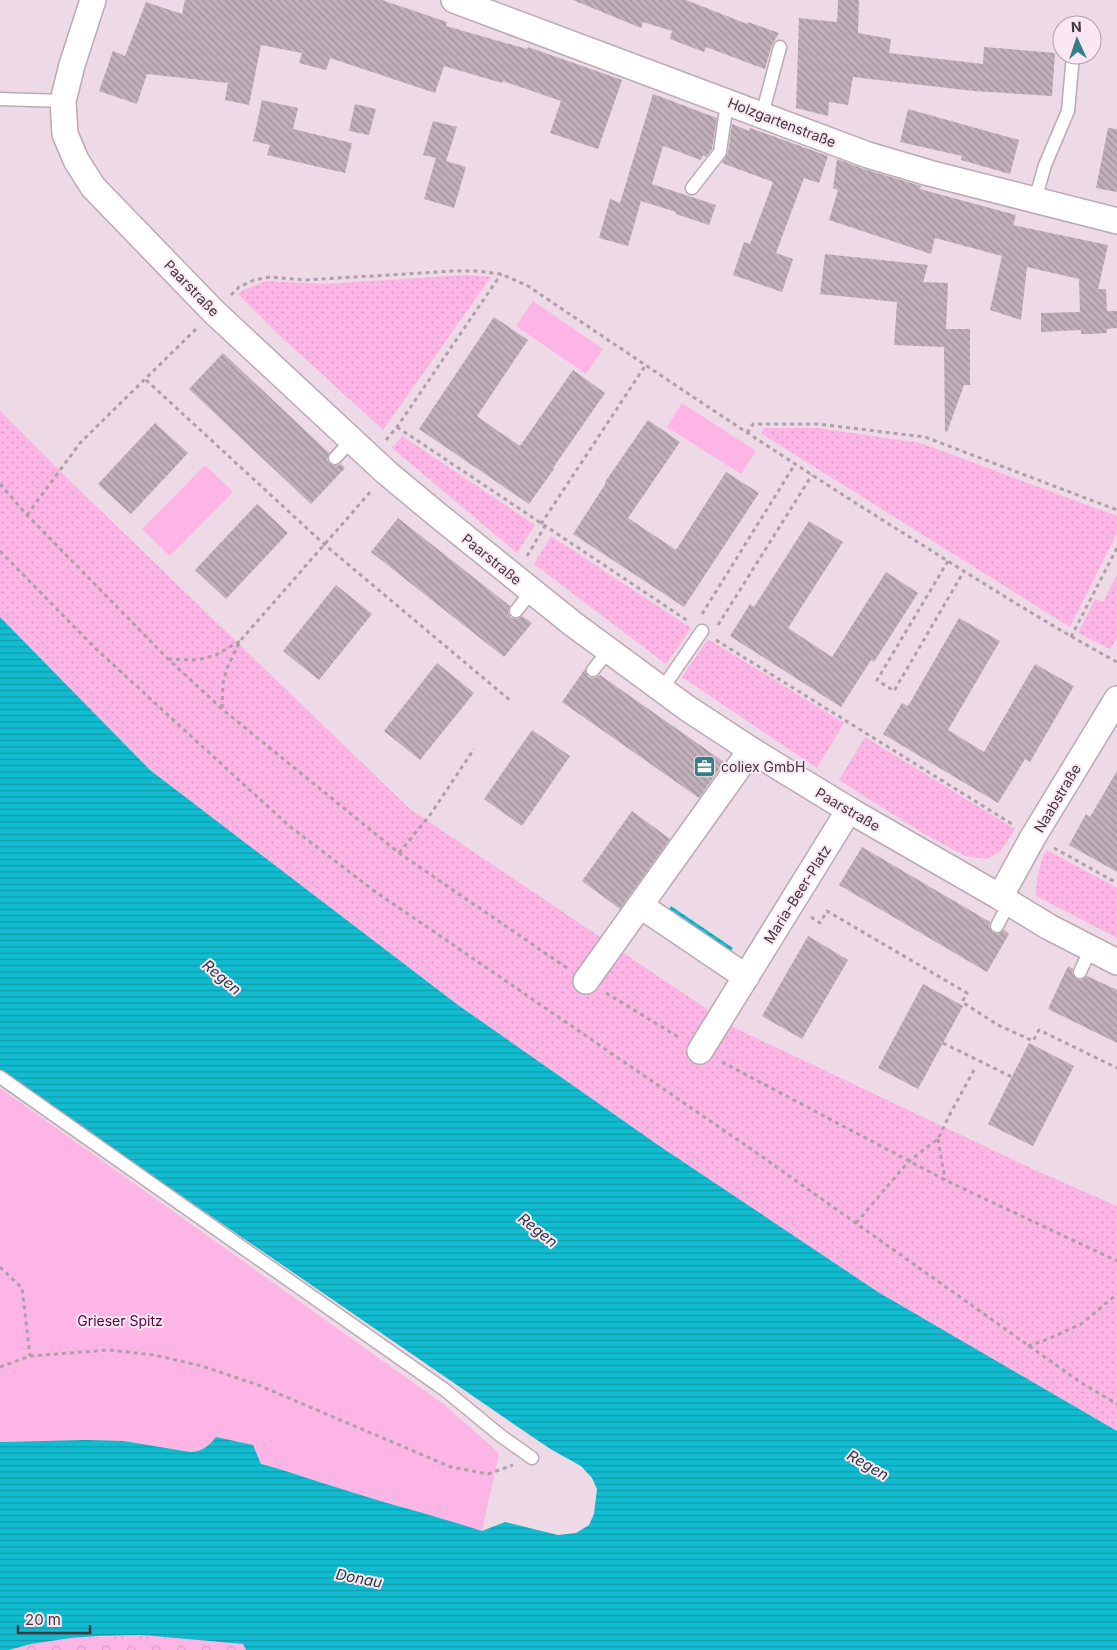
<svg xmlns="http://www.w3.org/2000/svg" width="1117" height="1650" font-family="Inter,sans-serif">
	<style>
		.grass { fill: url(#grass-dots) }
		.forest { fill: url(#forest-crowns) }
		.green { fill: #fcb5e5 }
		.water { fill: url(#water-rules) }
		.building { fill: url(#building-back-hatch) }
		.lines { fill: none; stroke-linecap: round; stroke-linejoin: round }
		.lane-casing { stroke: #bba9b4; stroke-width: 15 }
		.street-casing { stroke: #bba9b4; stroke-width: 28 }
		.path { stroke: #ae9fa8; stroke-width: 3; stroke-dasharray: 4 4; stroke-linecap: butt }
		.lane { stroke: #fff; stroke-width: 12 }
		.street { stroke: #fff; stroke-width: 25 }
		.labels { text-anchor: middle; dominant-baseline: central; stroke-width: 4; stroke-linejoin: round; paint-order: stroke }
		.street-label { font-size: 14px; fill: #40393d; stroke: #fae7f3 }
		.poi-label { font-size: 14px; fill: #40393d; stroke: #fae7f3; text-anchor: start }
		.park-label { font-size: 14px; fill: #520742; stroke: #fae7f3 }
		.water-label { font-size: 15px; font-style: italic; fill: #233b3f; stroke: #fae7f3 }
	</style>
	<defs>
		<pattern id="grass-dots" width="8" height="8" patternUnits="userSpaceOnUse" patternTransform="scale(1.25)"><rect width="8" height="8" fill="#fcb5e5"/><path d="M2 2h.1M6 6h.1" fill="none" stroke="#d99cc5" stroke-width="1.8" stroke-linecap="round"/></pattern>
		<pattern id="forest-crowns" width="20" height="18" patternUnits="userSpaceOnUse" patternTransform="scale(1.25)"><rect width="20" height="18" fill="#fcb5e5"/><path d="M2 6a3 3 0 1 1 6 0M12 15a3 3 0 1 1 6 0" fill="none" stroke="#d99cc5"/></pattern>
		<pattern id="water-rules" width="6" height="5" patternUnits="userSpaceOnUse" patternTransform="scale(1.25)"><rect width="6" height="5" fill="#11bcd0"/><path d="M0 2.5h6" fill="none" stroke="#119aaa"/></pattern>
		<pattern id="building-back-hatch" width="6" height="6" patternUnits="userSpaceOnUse" patternTransform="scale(1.25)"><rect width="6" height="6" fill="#c1afba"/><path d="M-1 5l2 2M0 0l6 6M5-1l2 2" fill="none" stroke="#9e8f98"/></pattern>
	</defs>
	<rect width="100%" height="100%" fill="#eddae6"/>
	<g class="grass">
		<polygon points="466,275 491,277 383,430 277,333 238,294 244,290 266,281 324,284"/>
		<polygon points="0,411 69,480 410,809 735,1028 1037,1171 1117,1206 1117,1431 878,1292 661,1147 458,1005 150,770 0,617"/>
		<polygon points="764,428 818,428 921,443 1117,516 1117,533 1070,627 762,434"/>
		<polygon points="402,436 535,525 517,553 392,448"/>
		<polygon points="551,536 691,628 666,664 534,564"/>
		<polygon points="1117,575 1117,638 1110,649 1078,633 1095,599 1103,602"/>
		<polygon points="708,639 844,723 817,768 682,677"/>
		<polygon points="865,737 1015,829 1000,852 986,859 965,856 921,832 839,780"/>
		<path d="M1047,850L1117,888V938L1036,896C1037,878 1038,865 1047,850Z"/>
	</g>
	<polygon class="forest" points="142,1635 243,1644 246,1650 9,1650 31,1644 71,1638"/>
	<g class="green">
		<polygon points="533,301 603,349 586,374 516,326"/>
		<polygon points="682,403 756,451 741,474 667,427"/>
		<polygon points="205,465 233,492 170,556 142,529"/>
		<path d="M0,1088L446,1406L499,1453L482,1531C437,1516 391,1505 345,1490C317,1481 290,1471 261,1464L257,1454L212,1442C205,1448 199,1452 190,1452L124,1441L86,1440L0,1442Z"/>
	</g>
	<g class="water">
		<path d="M0,617L150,770L458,1005L661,1147L878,1292L1117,1431V1650H246L243,1644L142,1635L99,1636L71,1638L31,1644L9,1650H0V1442L86,1440L124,1441L190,1452C201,1452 209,1446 216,1437L253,1445L261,1464C290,1471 317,1482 345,1490C391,1505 437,1516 482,1531L505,1522L558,1535L576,1533L589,1525L594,1514L597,1489L592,1478L581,1466L552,1450L515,1425L0,1071Z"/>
		<polygon points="671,906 733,948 730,953 668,911"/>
	</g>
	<g class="building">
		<polygon points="185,0 382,0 447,22 446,26 527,49 528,47 568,61 622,80 621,83 598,149 550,133 561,101 503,81 502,83 444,66 435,93 330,58 326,70 299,63 302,53 261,45 249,105 225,100 228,83 147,74 137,104 99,91 113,51 125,56 146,2 182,14"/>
		<polygon points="573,0 686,0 747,24 748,22 779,33 772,45 765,69 706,47 704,52 670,39 672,31 643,22 641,28"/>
		<polygon points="838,0 859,0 858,33 891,39 889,53 983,64 984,47 1055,53 1052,96 974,91 853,77 848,105 829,102 828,116 796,108 799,18 837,22"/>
		<polygon points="653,94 717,118 712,149 706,157 703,155 701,160 663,146 652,184 716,205 709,225 676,214 676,212 641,201 628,246 599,238 610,199 620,203"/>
		<polygon points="262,100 298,108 293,129 352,143 345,173 267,155 270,145 253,141"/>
		<polygon points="355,104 376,109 369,135 349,131"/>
		<polygon points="908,109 1019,140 1010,174 961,160 962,156 900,142"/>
		<polygon points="433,121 457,127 446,161 466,167 454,208 424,199 436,158 423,155"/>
		<polygon points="732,124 749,131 750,128 828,156 819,183 804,178 776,253 793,259 782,292 733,275 744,242 750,244 773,182 722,163 728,153"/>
		<polygon points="1108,128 1117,129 1117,192 1096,188"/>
		<polygon points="837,159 864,169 921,186 920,189 1016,215 1013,225 1108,245 1098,289 1106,289 1107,311 1117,311 1117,328 1107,329 1107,333 1088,334 1081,334 1081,330 1041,332 1041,313 1080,312 1079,279 1027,267 1021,320 990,310 1002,256 935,238 931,254 829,220 838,190 833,188"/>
		<polygon points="825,254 928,265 923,282 948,283 946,329 970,329 970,385 964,385 947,432 945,431 944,347 894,345 897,302 820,294"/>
		<polygon points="494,317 528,340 477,416 498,431 520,446 573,370 605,393 553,468 554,469 529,504 419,429"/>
		<polygon points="223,353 329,453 327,460 330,464 337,466 341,464 345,468 311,504 189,389"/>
		<polygon points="648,420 680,442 628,518 676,550 726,472 759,493 684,607 573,534 606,483 605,482"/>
		<polygon points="155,423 188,453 131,514 98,484"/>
		<polygon points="257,504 288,533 226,599 195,570"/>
		<polygon points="398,518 510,606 508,613 511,618 518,619 522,616 532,623 504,657 371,552"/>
		<polygon points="809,521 843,542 788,628 832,657 886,572 918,593 879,654 874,662 871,660 841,707 730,636 750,604 754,607"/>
		<polygon points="336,585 372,614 319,680 283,651"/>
		<polygon points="959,618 1000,641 948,730 984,752 1035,664 1074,686 1030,762 1025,759 998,803 883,734 902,703 908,706"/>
		<polygon points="437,663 474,693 420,760 384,731"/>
		<polygon points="585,669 588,677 595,678 600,675 724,762 699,798 562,702"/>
		<polygon points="532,730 570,756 522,826 484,799"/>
		<polygon points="1117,771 1117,872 1069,845 1086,814 1090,817"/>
		<polygon points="632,811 670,839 620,909 582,881"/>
		<polygon points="862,847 990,922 989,927 993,933 998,934 1004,930 1009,934 987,972 839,885"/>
		<polygon points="808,936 848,960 802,1039 762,1016"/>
		<polygon points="1068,966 1073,969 1072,973 1076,979 1081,980 1087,976 1117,990 1117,1043 1048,1009"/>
		<polygon points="923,984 963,1006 918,1089 878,1068"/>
		<polygon points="1029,1043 1074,1066 1033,1146 988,1124"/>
	</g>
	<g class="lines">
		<defs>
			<g id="lane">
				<polyline points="0,99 63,101"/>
				<polyline points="762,115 780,47"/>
				<polyline points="692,188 720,152 727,102"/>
				<polyline points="1035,200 1045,165 1068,111 1073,55"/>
				<polyline points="335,458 352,440"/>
				<polyline points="516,611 532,591"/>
				<polyline points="593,670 609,650"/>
				<polyline points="662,689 702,631"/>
				<polyline points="997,926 1009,903"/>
				<polyline points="1080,972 1091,948"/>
				<polyline points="0,1077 445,1390 501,1436 532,1458"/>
			</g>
			<g id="street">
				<polyline points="93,0 72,65 63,101 65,134 76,160 93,187 214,312 387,473 440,517 573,624 687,708 751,750 849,810 1000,897 1049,927 1117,962"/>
				<polyline points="454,0 868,155 929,173 1117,221"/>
				<polyline points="1000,897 1033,837 1117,699"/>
				<polyline points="641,906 746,977"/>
				<polyline points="586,981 751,750"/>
				<polyline points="700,1051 849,810"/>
			</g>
		</defs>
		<use href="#lane" class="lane-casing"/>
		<use href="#street" class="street-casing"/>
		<g class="path">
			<path d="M231,295L239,287L254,280L270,277L306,280L454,271H478L501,274L528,286C651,369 774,452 900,531C972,576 1043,622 1117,662"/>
			<polyline points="146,380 325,545 512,702"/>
			<polyline points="397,427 688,621"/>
			<polyline points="747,433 753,424 818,424 925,437 1117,510"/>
			<polyline points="386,440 397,427 501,274"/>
			<polyline points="0,484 27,515 168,659 222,709 399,853 567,968"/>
			<polyline points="27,515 80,443 196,329"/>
			<polyline points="541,524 645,366"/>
			<polyline points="0,551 95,648 288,825 373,890 754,1151 1080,1382 1117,1404"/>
			<polyline points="527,556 545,526"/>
			<polyline points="948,561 877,680 894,691 964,571"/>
			<polyline points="702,614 795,464"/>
			<polyline points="718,625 812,475"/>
			<polyline points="1071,637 1117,548"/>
			<polyline points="716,640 1012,824"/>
			<polyline points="168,659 197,660 216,655 240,641"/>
			<polyline points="222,708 223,683 227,668 240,641 372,490"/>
			<polyline points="1054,848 1117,883"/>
			<polyline points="399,853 430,815 474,749"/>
			<polyline points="811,917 820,923 827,911 967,993 962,1002 998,1025 1033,1041 1039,1030 1117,1068"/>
			<polyline points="606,993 680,1038"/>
			<polyline points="943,1043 1012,1077"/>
			<polyline points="722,1062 945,1180 1117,1261"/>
			<polyline points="938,1139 945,1180"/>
			<polyline points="856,1223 909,1161 938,1139 950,1114 974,1070"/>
			<polyline points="0,1267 22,1288 30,1356"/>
			<polyline points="1028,1346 1048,1339 1081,1324 1117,1294"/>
			<polyline points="0,1367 30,1356 109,1350 154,1355 202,1366 258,1385 451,1467 488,1474 513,1465"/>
		</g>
		<use href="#lane" class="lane"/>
		<use href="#street" class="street"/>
	</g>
	<defs>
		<symbol id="office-square" viewBox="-11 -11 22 22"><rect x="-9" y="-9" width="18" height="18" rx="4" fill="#367d87" stroke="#fae7f3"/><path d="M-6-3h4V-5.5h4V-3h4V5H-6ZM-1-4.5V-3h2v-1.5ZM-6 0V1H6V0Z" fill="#fff"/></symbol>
	</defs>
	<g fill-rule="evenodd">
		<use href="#office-square" x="692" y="754" width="25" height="25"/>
	</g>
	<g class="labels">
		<g class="street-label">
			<text transform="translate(782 122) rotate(21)">Holzgartenstraße</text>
			<text transform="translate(192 288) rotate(46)">Paarstraße</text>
			<text transform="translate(492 559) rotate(39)">Paarstraße</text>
			<text transform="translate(1057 798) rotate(-59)">Naabstraße</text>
			<text transform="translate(848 809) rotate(30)">Paarstraße</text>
			<text transform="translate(797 894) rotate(-58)">Maria-Beer-Platz</text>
		</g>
		<g class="poi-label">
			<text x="721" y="766">coliex GmbH</text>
		</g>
		<g class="park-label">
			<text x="120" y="1320">Grieser Spitz</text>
		</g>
		<g class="water-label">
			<text transform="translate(222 977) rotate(40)">Regen</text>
			<text transform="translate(538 1230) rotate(38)">Regen</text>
			<text transform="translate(868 1465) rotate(30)">Regen</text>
			<text transform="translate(359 1578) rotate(11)">Donau</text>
		</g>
	</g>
	<g transform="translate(1077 40) rotate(357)"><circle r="24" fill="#fae7f3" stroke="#b0a1aa"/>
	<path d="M0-4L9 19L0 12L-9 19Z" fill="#367d87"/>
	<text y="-8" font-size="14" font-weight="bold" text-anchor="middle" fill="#40393d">N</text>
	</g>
	<path d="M18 1625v8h72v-8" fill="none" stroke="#40393d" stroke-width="2.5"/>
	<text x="25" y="1625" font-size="15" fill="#40393d" stroke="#fae7f3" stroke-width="4" paint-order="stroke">20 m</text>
</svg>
